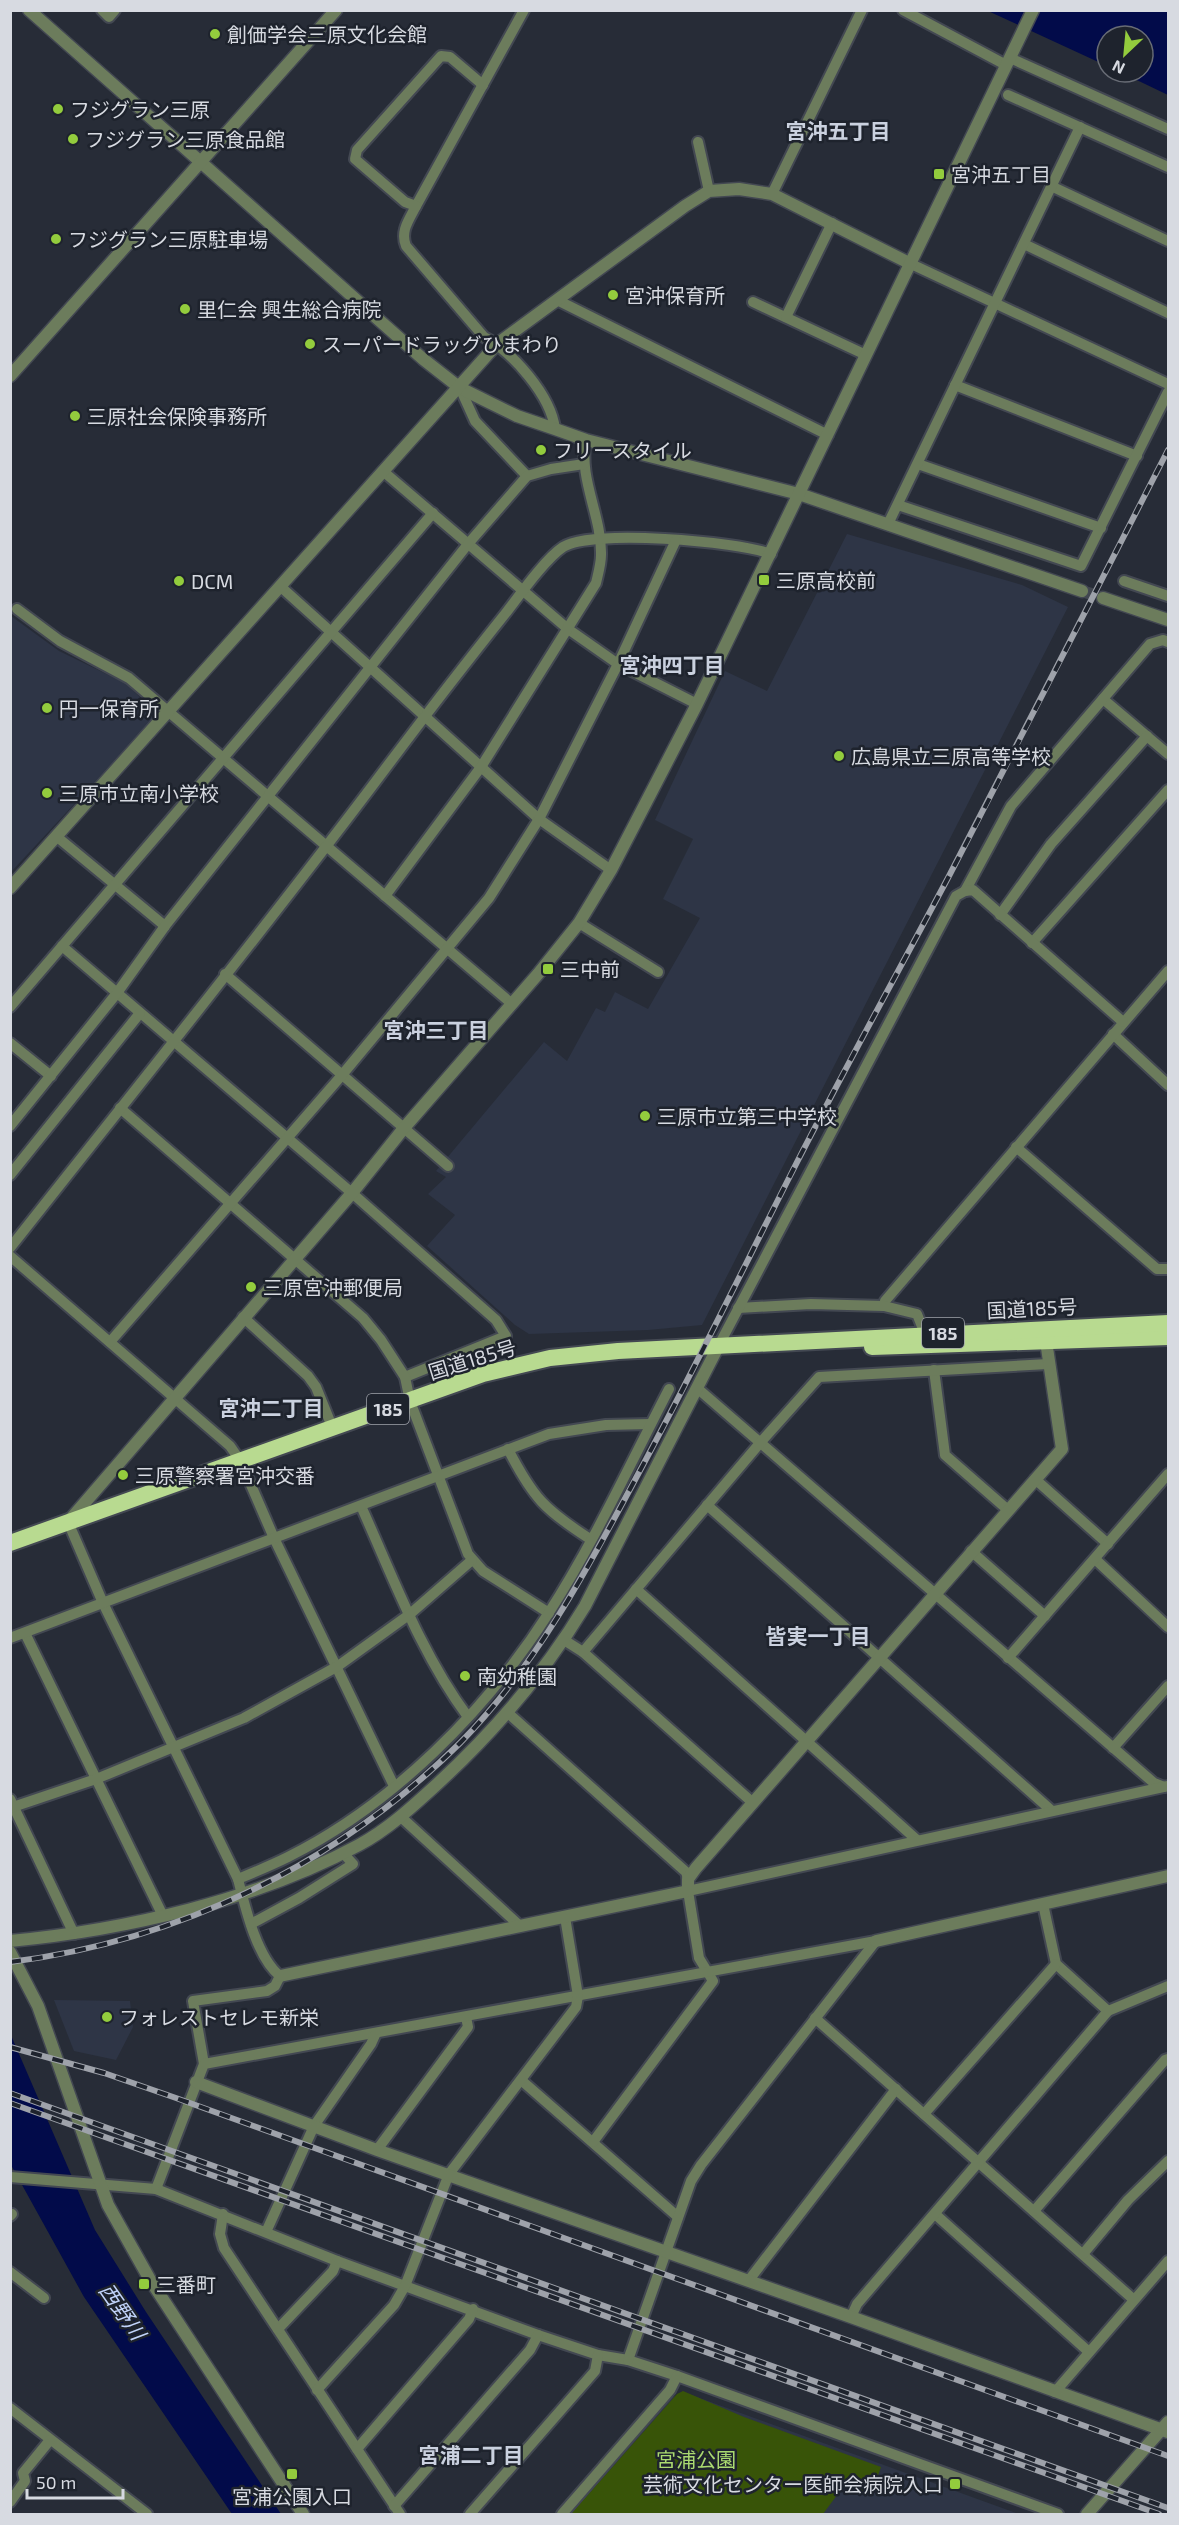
<svg xmlns="http://www.w3.org/2000/svg" width="1179" height="2525" font-family="'Exo 2','Noto Sans JP',sans-serif">
	<style>
		.built { fill: #2e3546 }
		.green { fill: #385408 }
		.water { fill: #020b4a }
		.lines { fill: none; stroke-linecap: round; stroke-linejoin: round }
		.tertiary-tunnel { stroke: #414650; stroke-width: 12; stroke-dasharray: 12 6; stroke-linecap: butt }
		.minor-casing { stroke: #434852; stroke-width: 14 }
		.tertiary-casing { stroke: #434852; stroke-width: 15 }
		.trunk-casing { stroke: #434852; stroke-width: 20 }
		.minor { stroke: #6c7c5c; stroke-width: 10 }
		.tertiary { stroke: #6c7c5c; stroke-width: 12 }
		.trunk { stroke: #b8da90; stroke-width: 16 }
		.rail-casing { stroke: #9ea2aa; stroke-width: 6 }
		.rail { stroke: #1e232d; stroke-width: 4; stroke-dasharray: 11; stroke-linecap: butt }
		.poi-dot { fill: #93cc3d; stroke: #1e232d; stroke-width: 2 }
		.labels { text-anchor: middle; dominant-baseline: central; stroke-width: 5; stroke-linejoin: round; paint-order: stroke }
		.shield { fill: #1e232d; stroke: #a0a3ab; stroke-width: 1.5 }
		.shield-label { font-size: 18px; font-weight: bold; fill: #d7dae1 }
		.poi-label { font-size: 20px; fill: #d7dae1; stroke: #1e232d; text-anchor: start }
		.street-label { font-size: 20px; fill: #d7dae1; stroke: #1e232d }
		.park-label { font-size: 20px; fill: #aad970; stroke: #1e232d }
		.neighbourhood-label { font-size: 21px; font-weight: bold; fill: #cad1df; stroke: #1e232d }
		.water-label { font-size: 21px; font-style: italic; fill: #c2d4fb; stroke: #1e232d }
	</style>
	<rect width="100%" height="100%" fill="#272c37"/>
	<g class="built">
		<polygon points="847,534 1022,585 1068,607 702,1325 648,1330 529,1334 515,1325 427,1246 455,1215 428,1194 446,1177 436,1171 544,1042 567,1061 596,1008 605,1012 615,992 648,1009 700,918 663,899 693,839 655,820 725,671 767,691"/>
		<polygon points="11,616 59,651 125,683 158,714 11,872"/>
		<polygon points="54,2000 130,2001 133,2027 116,2060 74,2051"/>
		<polygon points="683,2392 1019,2514 568,2514 667,2400"/>
	</g>
	<polygon class="green" points="683,2391 744,2417 881,2467 871,2495 843,2487 823,2514 571,2514 677,2394"/>
	<g class="water">
		<polygon points="988,11 1168,11 1168,95 1120,72 1143,72 1143,36 1107,36 1107,66"/>
		<polygon points="10,2033 95,2230 146,2312 281,2514 232,2514 84,2297 11,2165"/>
	</g>
	<g class="lines">
		<polyline class="tertiary-tunnel" points="1082,591 1103,598"/>
		<defs>
			<g id="minor">
				<polyline points="102,10 109,17 115,10"/>
				<path d="M524,10L416,206C409,220 400,231 406,246L484,337C513,352 551,396 555,429"/>
				<polyline points="903,10 1006,65"/>
				<polyline points="1010,58 1168,129"/>
				<polyline points="1008,95 1168,167"/>
				<polyline points="698,142 709,191"/>
				<polyline points="1051,186 1168,241"/>
				<polyline points="772,194 862,10"/>
				<polyline points="416,206 405,202 355,159 357,150 441,56 450,57 483,85"/>
				<polyline points="1024,244 1168,313"/>
				<polyline points="909,263 1168,384"/>
				<polyline points="557,300 828,435"/>
				<polyline points="753,302 866,355"/>
				<polyline points="786,317 832,223"/>
				<polyline points="955,385 1137,456"/>
				<polyline points="460,388 475,421 527,476"/>
				<polyline points="918,464 1101,528"/>
				<polyline points="384,472 568,629 618,664 697,704"/>
				<polyline points="898,505 1081,566 1168,392"/>
				<polyline points="888,524 1080,127"/>
				<polyline points="1124,581 1168,596"/>
				<polyline points="281,587 539,819 611,870"/>
				<polyline points="17,609 60,641 129,678 511,1003"/>
				<polyline points="1103,699 1168,754"/>
				<polyline points="56,836 165,926"/>
				<polyline points="965,891 1011,806 1150,644 1163,640 1168,642"/>
				<path d="M385,896L481,767L596,583C598,574 601,564 601,555C602,516 578,478 586,440"/>
				<polyline points="1000,915 1051,844 1147,736"/>
				<polyline points="579,923 658,972"/>
				<polyline points="1032,943 1168,790"/>
				<polyline points="62,946 352,1193 496,1320 506,1336 405,1377"/>
				<polyline points="225,974 448,1166"/>
				<polyline points="10,1007 433,513"/>
				<polyline points="1113,1034 1168,1085"/>
				<polyline points="10,1043 51,1076"/>
				<polyline points="120,1108 363,1318 381,1340 405,1377 410,1401 468,1554 483,1571 549,1613"/>
				<polyline points="10,1126 117,993 165,926 468,544 527,476 551,469 584,464"/>
				<polyline points="1016,1147 1157,1269 1168,1269"/>
				<polyline points="10,1175 140,1013"/>
				<path d="M10,1248C133,1092 257,939 376,781C418,725 461,669 505,614C519,596 545,559 563,547C591,529 737,541 771,554"/>
				<polyline points="10,1256 230,1446 241,1462 274,1538 394,1786"/>
				<polyline points="884,1306 885,1301 1168,971"/>
				<polyline points="738,1308 811,1304 884,1306 917,1314 925,1334"/>
				<polyline points="243,1317 308,1376 316,1387 333,1429"/>
				<polyline points="110,1342 342,1075 489,898 539,819 618,664 676,540"/>
				<polyline points="719,1345 956,896 965,891 973,890 1123,1022"/>
				<polyline points="934,1370 945,1455 1008,1510"/>
				<polyline points="697,1388 1154,1783 1164,1787"/>
				<path d="M508,1449C533,1498 545,1510 590,1539"/>
				<polyline points="1035,1479 1108,1544"/>
				<polyline points="707,1505 1052,1811"/>
				<path d="M361,1506C393,1577 421,1654 468,1717"/>
				<path d="M68,1522L103,1603L238,1879C245,1907 257,1958 280,1976L275,1986L267,1991L193,2001L204,2064"/>
				<polyline points="971,1551 1045,1616"/>
				<polyline points="1095,1559 1168,1627"/>
				<polyline points="636,1589 917,1840"/>
				<polyline points="25,1633 163,1916"/>
				<polyline points="10,1638 549,1434 606,1425 650,1424"/>
				<polyline points="564,1640 583,1652 752,1802"/>
				<polyline points="583,1652 760,1443 819,1377 1048,1364"/>
				<polyline points="1008,1658 1168,1474"/>
				<polyline points="508,1713 686,1872 688,1879"/>
				<polyline points="1113,1748 1168,1686"/>
				<polyline points="10,1799 74,1934"/>
				<polyline points="10,1808 96,1779 244,1718 338,1666 410,1614 472,1560"/>
				<polyline points="401,1817 520,1926"/>
				<path d="M238,1879C255,1872 272,1865 288,1857C392,1805 486,1711 548,1614C594,1543 630,1464 669,1389"/>
				<polyline points="1043,1904 1056,1964 1108,2011"/>
				<polyline points="251,1924 299,1898 353,1864 343,1853"/>
				<polyline points="815,2018 1133,2299"/>
				<polyline points="521,2080 678,2217"/>
				<polyline points="924,2114 1056,1964"/>
				<polyline points="593,2142 713,1981 699,1958 688,1891 1168,1786"/>
				<polyline points="377,2150 468,2027 466,2017"/>
				<polyline points="10,2177 156,2189 337,2261 538,2335 598,2355 628,2360 677,2376 1058,2514"/>
				<polyline points="156,2189 204,2064 876,1941"/>
				<polyline points="1034,2211 1165,2060 1168,2059"/>
				<polyline points="223,2214 220,2234 224,2248 400,2514"/>
				<polyline points="935,2214 1089,2352"/>
				<polyline points="10,2216 12,2214"/>
				<polyline points="266,2232 314,2126 371,2044 376,2033"/>
				<polyline points="1083,2254 1128,2200 1168,2161"/>
				<polyline points="10,2272 44,2298"/>
				<polyline points="749,2280 896,2089"/>
				<polyline points="851,2317 857,2304 1108,2011 1168,1986"/>
				<polyline points="278,2329 333,2271 337,2261"/>
				<polyline points="628,2360 691,2181 701,2165 875,1942"/>
				<polyline points="317,2390 394,2305 405,2286 449,2174 576,2007 578,1996 565,1917"/>
				<polyline points="1055,2392 1168,2261"/>
				<polyline points="10,2408 147,2514"/>
				<polyline points="357,2449 469,2319 473,2309"/>
				<polyline points="10,2502 25,2481 23,2473 50,2440"/>
				<polyline points="394,2506 530,2350 538,2335"/>
				<polyline points="470,2514 595,2371 598,2355"/>
				<polyline points="562,2514 670,2390 677,2376"/>
			</g>
			<g id="tertiary">
				<polyline points="29,10 423,359 460,388 517,416 555,429 586,440 799,494 1082,591"/>
				<polyline points="10,376 336,10"/>
				<polyline points="1103,598 1168,620"/>
				<polyline points="10,888 497,344 685,206 709,191 739,189 772,194 909,263"/>
				<polyline points="69,1521 352,1193 404,1128 538,974 579,923 611,870 697,704 1033,10"/>
				<path d="M10,1941C125,1930 257,1900 359,1845C387,1830 411,1808 434,1787C493,1733 544,1674 585,1606L719,1345"/>
				<polyline points="876,1941 1168,1876"/>
				<polyline points="10,1952 38,2006 108,2205 149,2278 303,2514"/>
				<polyline points="280,1976 688,1891 688,1879 696,1868 1062,1449 1046,1341"/>
				<polyline points="196,2082 377,2150 851,2317 1168,2432"/>
				<polyline points="1087,2514 1168,2422"/>
			</g>
			<g id="trunk">
				<polyline points="872,1347 1168,1337"/>
				<polyline points="10,1543 483,1374 550,1358 618,1351 1168,1323"/>
			</g>
		</defs>
		<use href="#minor" class="minor-casing"/>
		<use href="#tertiary" class="tertiary-casing"/>
		<use href="#trunk" class="trunk-casing"/>
		<use href="#minor" class="minor"/>
		<use href="#tertiary" class="tertiary"/>
		<use href="#trunk" class="trunk"/>
		<defs>
			<g id="rail">
				<path d="M10,1962C179,1941 339,1863 460,1743C535,1667 586,1572 636,1478C690,1378 739,1277 790,1176C841,1075 896,976 949,876C1023,735 1095,592 1168,450"/>
				<polyline points="10,2047 104,2073 176,2098 1168,2456"/>
				<polyline points="10,2093 1168,2508"/>
				<polyline points="10,2103 1159,2514"/>
			</g>
		</defs>
		<use href="#rail" class="rail-casing"/>
		<use href="#rail" class="rail"/>
	</g>
	<g class="poi-dot">
		<circle cx="215" cy="34" r="6"/>
		<circle cx="58" cy="109" r="6"/>
		<circle cx="73" cy="139" r="6"/>
		<rect x="933" y="168" width="12" height="12" rx="3"/>
		<circle cx="56" cy="239" r="6"/>
		<circle cx="613" cy="295" r="6"/>
		<circle cx="185" cy="309" r="6"/>
		<circle cx="310" cy="344" r="6"/>
		<circle cx="75" cy="416" r="6"/>
		<circle cx="541" cy="450" r="6"/>
		<rect x="758" y="574" width="12" height="12" rx="3"/>
		<circle cx="179" cy="581" r="6"/>
		<circle cx="47" cy="708" r="6"/>
		<circle cx="839" cy="756" r="6"/>
		<circle cx="47" cy="793" r="6"/>
		<rect x="542" y="963" width="12" height="12" rx="3"/>
		<circle cx="645" cy="1116" r="6"/>
		<circle cx="251" cy="1287" r="6"/>
		<circle cx="123" cy="1475" r="6"/>
		<circle cx="465" cy="1676" r="6"/>
		<circle cx="107" cy="2017" r="6"/>
		<rect x="138" y="2278" width="12" height="12" rx="3"/>
		<rect x="286" y="2468" width="12" height="12" rx="3"/>
		<rect x="949" y="2478" width="12" height="12" rx="3"/>
	</g>
	<g class="labels">
		<g class="shield">
			<rect x="922" y="1318" width="42" height="30" rx="4.5"/>
			<rect x="367" y="1394" width="42" height="30" rx="4.5"/>
		</g>
		<g class="shield-label">
			<text x="943" y="1333">185</text>
			<text x="388" y="1409">185</text>
		</g>
		<g class="poi-label">
			<text x="227" y="34">創価学会三原文化会館</text>
			<text x="70" y="109">フジグラン三原</text>
			<text x="85" y="139">フジグラン三原食品館</text>
			<text x="951" y="174">宮沖五丁目</text>
			<text x="68" y="239">フジグラン三原駐車場</text>
			<text x="625" y="295">宮沖保育所</text>
			<text x="197" y="309">里仁会 興生総合病院</text>
			<text x="322" y="344">スーパードラッグひまわり</text>
			<text x="87" y="416">三原社会保険事務所</text>
			<text x="553" y="450">フリースタイル</text>
			<text x="776" y="580">三原高校前</text>
			<text x="191" y="581">DCM</text>
			<text x="59" y="708">円一保育所</text>
			<text x="851" y="756">広島県立三原高等学校</text>
			<text x="59" y="793">三原市立南小学校</text>
			<text x="560" y="969">三中前</text>
			<text x="657" y="1116">三原市立第三中学校</text>
			<text x="263" y="1287">三原宮沖郵便局</text>
			<text x="135" y="1475">三原警察署宮沖交番</text>
			<text x="477" y="1676">南幼稚園</text>
			<text x="119" y="2017">フォレストセレモ新栄</text>
			<text x="156" y="2284">三番町</text>
			<text x="943" y="2484" text-anchor="end">芸術文化センター医師会病院入口</text>
			<text x="292" y="2496" text-anchor="middle">宮浦公園入口</text>
		</g>
		<g class="street-label">
			<text transform="translate(1032 1308) rotate(-3)">国道185号</text>
			<text transform="translate(472 1359) rotate(-17)">国道185号</text>
		</g>
		<g class="park-label">
			<text x="696" y="2459">宮浦公園</text>
		</g>
		<g class="neighbourhood-label">
			<text x="838" y="130">宮沖五丁目</text>
			<text x="672" y="664">宮沖四丁目</text>
			<text x="436" y="1029">宮沖三丁目</text>
			<text x="271" y="1407">宮沖二丁目</text>
			<text x="818" y="1635">皆実一丁目</text>
			<text x="471" y="2454">宮浦二丁目</text>
		</g>
		<g class="water-label">
			<text transform="translate(123 2311) rotate(55)">西野川</text>
		</g>
	</g>
	<rect width="1179" height="2525" fill="none" stroke="#d7dae1" stroke-width="24"/>
	<g transform="translate(1125 54) rotate(206)"><circle r="28" fill="#1e232d" stroke="#686c75" stroke-width="1.5"/>
	<path d="M0-4.5L10 22L0 15L-10 22Z" fill="#93cc3d"/>
	<text y="-9" font-size="16" font-weight="bold" text-anchor="middle" fill="#d7dae1">N</text>
	</g>
	<path d="M27 2489v9h96v-9" fill="none" stroke="#d7dae1" stroke-width="3"/>
	<text x="36" y="2489" font-size="18" fill="#d7dae1" stroke="#1e232d" stroke-width="4.5" paint-order="stroke">50 m</text>
</svg>
